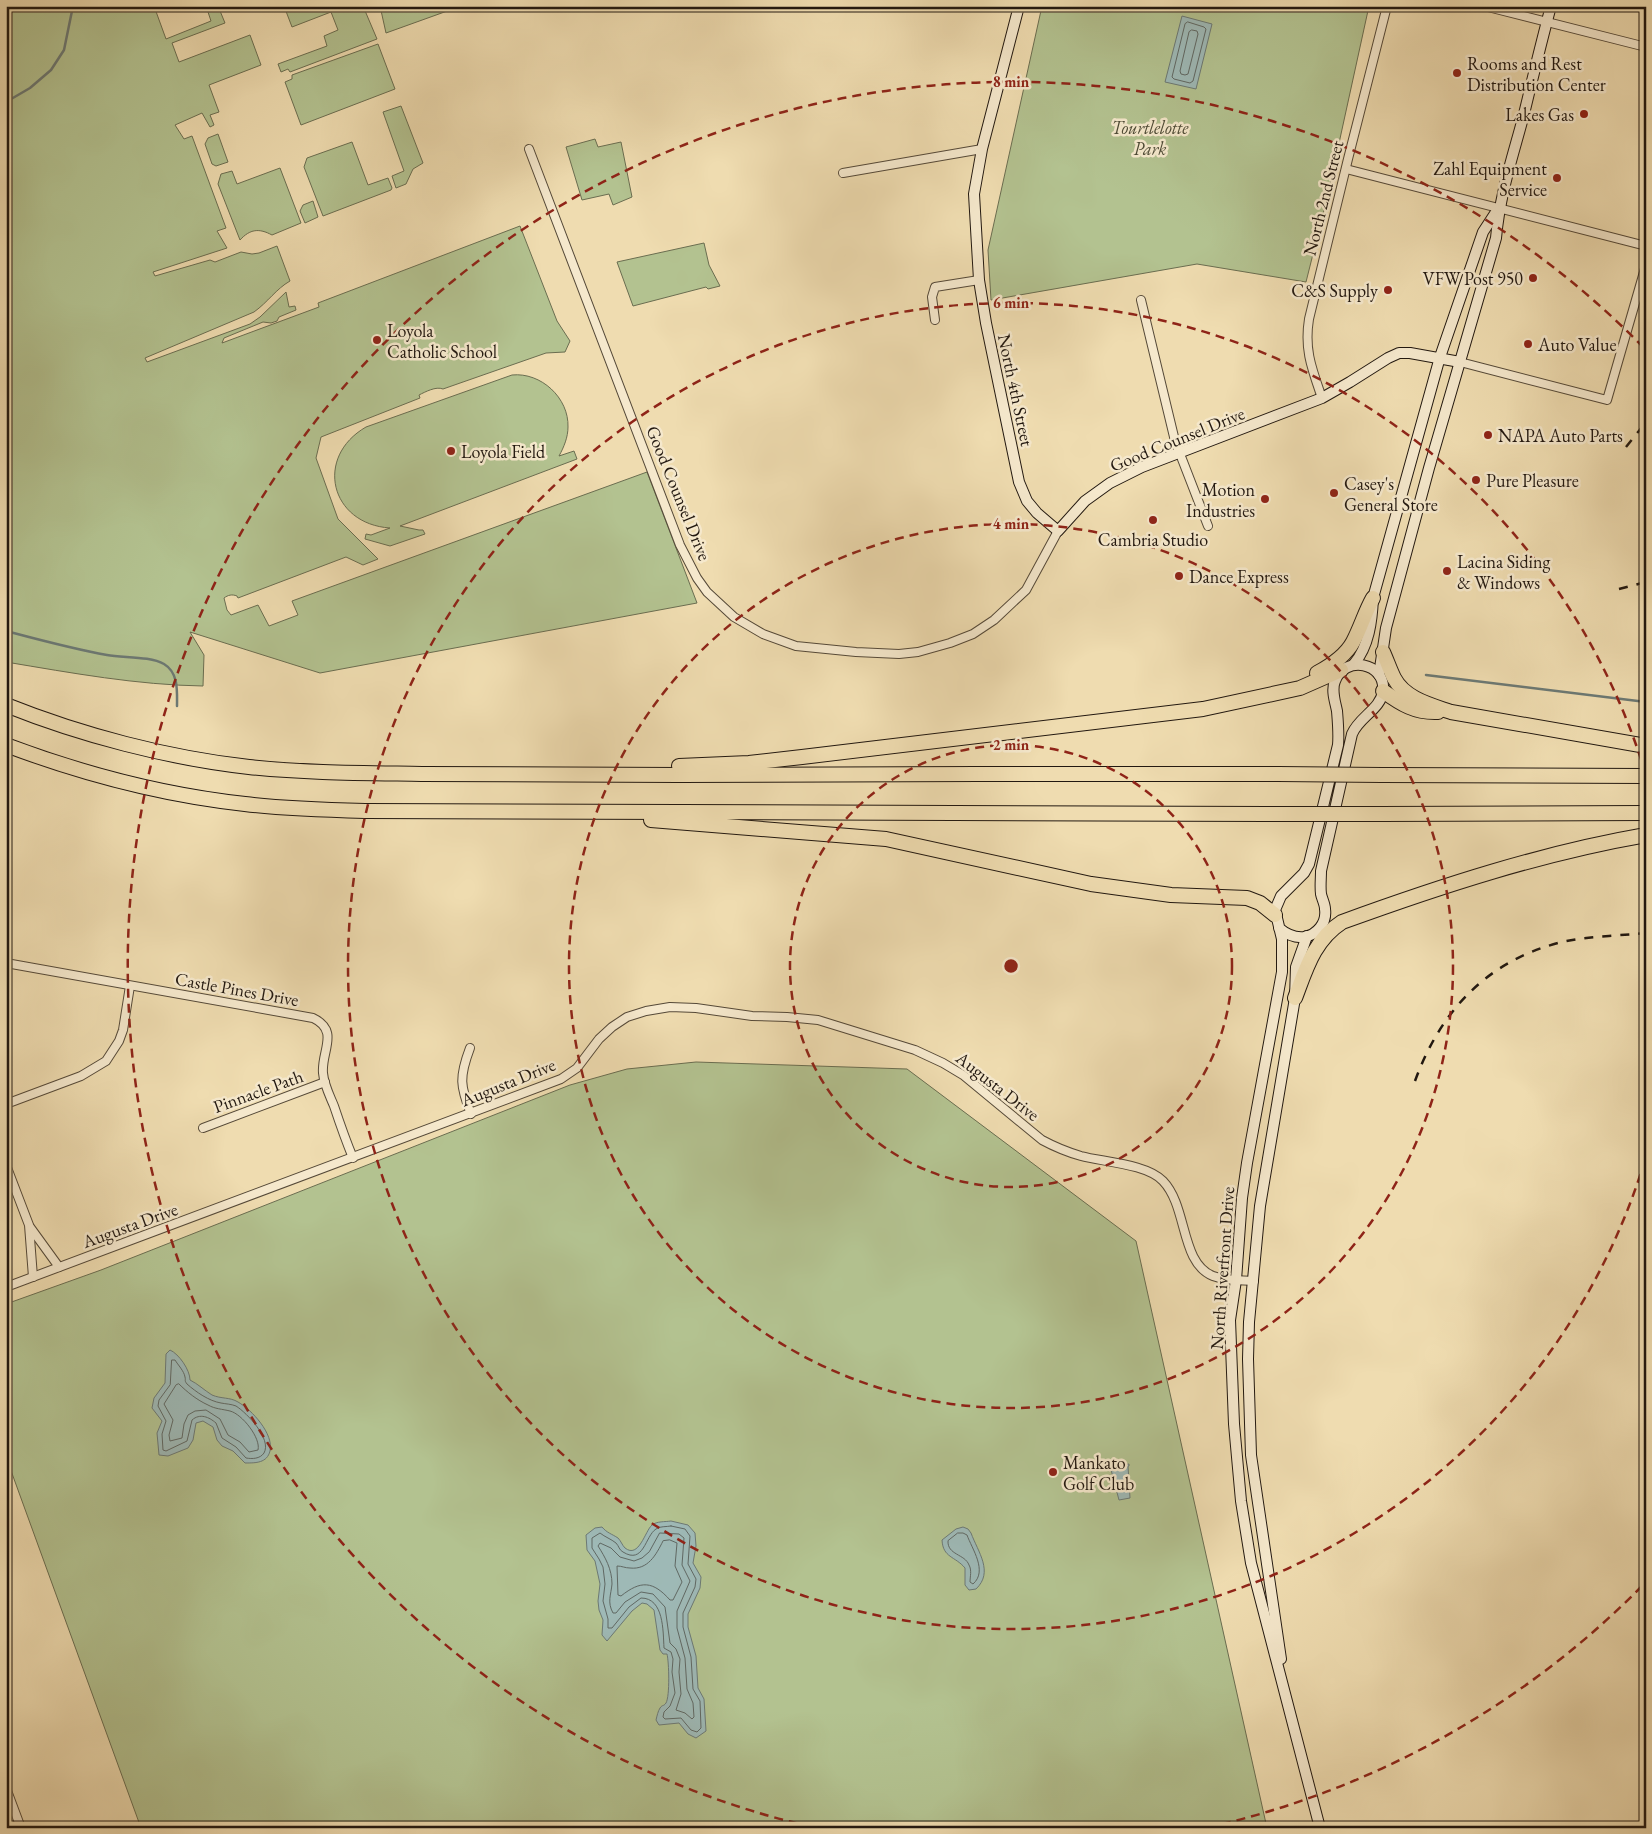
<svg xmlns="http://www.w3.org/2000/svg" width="1652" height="1834" font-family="'EB Garamond',serif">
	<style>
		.green { fill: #b3c290; stroke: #6a6d50 }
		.water { fill: #9eb9b6; stroke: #6c7974 }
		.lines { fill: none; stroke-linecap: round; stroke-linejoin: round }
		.shore { stroke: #606863; stroke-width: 1 }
		.stream { stroke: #6c7974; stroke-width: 2.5 }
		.street-casing { stroke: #554938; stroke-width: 10 }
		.secondary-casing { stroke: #221810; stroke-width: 12 }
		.highway-casing { stroke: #221810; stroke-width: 16 }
		.street { stroke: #f5e8cc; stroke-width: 8 }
		.secondary { stroke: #f5e8cc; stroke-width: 10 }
		.highway { stroke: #efdcb0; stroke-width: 14 }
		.rail { stroke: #221810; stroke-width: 2.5; stroke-dasharray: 9 9; stroke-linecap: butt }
		.highway-bridge-casing { stroke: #221810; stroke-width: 16; stroke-linecap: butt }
		.highway-bridge { stroke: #efdcb0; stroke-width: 14 }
		.ring { fill: none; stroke: #8f2418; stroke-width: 2.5; stroke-dasharray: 9 6 }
		.poi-dot { fill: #8f2418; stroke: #f5e8cc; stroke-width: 2 }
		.labels { text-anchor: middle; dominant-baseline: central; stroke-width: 5; stroke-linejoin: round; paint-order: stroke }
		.poi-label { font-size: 18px; fill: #221810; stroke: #f5e8cc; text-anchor: start }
		.park-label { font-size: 18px; font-style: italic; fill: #4e4b36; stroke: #f5e8cc }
		.street-label { font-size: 18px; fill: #221810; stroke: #f5e8cc }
		.centre { fill: #8f2418; stroke: #f5e8cc; stroke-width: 2.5 }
		.ring-label { font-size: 15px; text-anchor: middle; font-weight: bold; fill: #8f2418; stroke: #f5e8cc; stroke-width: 5; stroke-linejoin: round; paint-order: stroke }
	</style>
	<rect width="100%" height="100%" fill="#efdcb0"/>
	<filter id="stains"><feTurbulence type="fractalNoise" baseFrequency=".004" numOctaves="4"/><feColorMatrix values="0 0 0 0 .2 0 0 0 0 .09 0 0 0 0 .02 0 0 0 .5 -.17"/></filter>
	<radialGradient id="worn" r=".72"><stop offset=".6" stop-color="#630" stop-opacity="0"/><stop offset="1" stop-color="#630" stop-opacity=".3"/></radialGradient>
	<g class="green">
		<path d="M6,6H154L166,39L211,21L206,6H218L225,23L172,43L179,62L250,35L261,65L209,85L219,112L210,115L214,125L210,127L202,113L175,125L184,139L192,136L226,228L217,231L227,248L153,272L155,276L210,260L215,262L241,252L252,254L259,253L277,246L290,281C276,289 268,302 254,312L145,358L147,362L250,324L260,317L286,292L289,307L295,306L296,310L279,317L277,321L271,323L263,322L224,338L222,343L319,307L318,303L520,226L557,321L570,341L565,352L546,353L443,389C436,386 425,392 419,395L420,398L321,437L316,458L338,519L378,559L363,565L346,557L238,598L237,596C232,594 228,595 224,598L227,610L231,615L258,605L269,626L298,615L292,601L647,472L697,603L320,673L190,632L204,655L203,686C137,685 72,673 6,662Z"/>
		<polygon points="284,6 363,6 377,39 290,72 288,69 281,72 278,64 327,46 324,36 338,30 331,12 292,27"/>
		<polygon points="380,6 450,6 450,10 386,33"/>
		<polygon points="1042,6 1369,6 1327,198 1306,282 1197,264 991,300 988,250"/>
		<polygon points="378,44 395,89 301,125 285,82 292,79 292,75"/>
		<polygon points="401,106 423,163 413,169 406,184 396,188 392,176 404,171 383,112"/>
		<polygon points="218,134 228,162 216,166 212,164 205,144 208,138"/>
		<polygon points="595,139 598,147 621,142 632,197 613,205 609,194 582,200 566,147"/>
		<polygon points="352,142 368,185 388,178 392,188 391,190 323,216 304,167 307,158"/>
		<path d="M280,168L301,223L272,235C259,228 250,229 240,240L218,184L221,174L232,171L237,184Z"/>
		<polygon points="313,201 318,217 305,223 300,211 303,205"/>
		<polygon points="704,243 709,265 720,286 708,289 706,287 633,306 617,262"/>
		<path d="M512,375C541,372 569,398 568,427C568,437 564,447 559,456L574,451L577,459L400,526L419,530H423L425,534L390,546L365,539L366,534L371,535L390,528C330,524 314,457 366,427Z"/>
		<polygon points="696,1062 907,1069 1136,1241 1267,1828 141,1828 6,1457 6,1304 101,1270 570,1085 627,1069"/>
	</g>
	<g class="water">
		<polygon points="1182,16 1212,24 1196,89 1165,82"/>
		<path d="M170,1350C179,1354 190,1370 190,1380C198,1384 204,1390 212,1395C221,1399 230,1397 238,1402C252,1410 274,1434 270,1451C267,1463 256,1463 245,1463L233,1451L222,1446L217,1440L213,1427L203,1421L196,1423L193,1440L188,1448L168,1456L159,1455L157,1433L162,1421L152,1408L154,1398L165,1383L166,1354Z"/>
		<polygon points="1129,1464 1129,1466 1128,1466 1130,1498 1119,1500 1110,1466"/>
		<path d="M671,1521L688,1525L695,1533L696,1546L693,1563L701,1577L700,1588L688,1614V1627L696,1656L698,1688L704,1699L706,1731L696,1738L688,1734L679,1723L659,1725L656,1720C657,1716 658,1711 660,1708C663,1704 663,1707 666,1703C670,1696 669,1662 667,1654H663L660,1650L654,1610L647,1604L642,1603L632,1611L607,1641L602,1635L603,1620L599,1610L598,1601L600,1584L595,1561L587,1550L586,1535L595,1528L602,1527C607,1533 612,1534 618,1538C621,1541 622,1545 625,1548C639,1559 645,1531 652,1525C657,1521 665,1522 671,1521Z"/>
		<path d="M963,1527L968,1529L971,1533C978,1552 994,1572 976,1589L969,1590L965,1585V1568C955,1556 943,1558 942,1540L956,1529Z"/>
	</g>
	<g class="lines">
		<g class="shore">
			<polygon points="1188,22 1204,27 1206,29 1193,81 1190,83 1174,79 1172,77 1185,24"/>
			<polygon points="1192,30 1197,31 1198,34 1188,74 1185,75 1181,74 1180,71 1189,32"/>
			<path d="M172,1360H175C178,1365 184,1371 185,1377C186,1381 184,1380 187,1384C196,1392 209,1401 221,1403C226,1404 231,1404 236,1406C247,1413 272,1439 264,1453C260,1459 252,1459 246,1458L236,1447L222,1438L216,1423C209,1417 200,1413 192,1420L187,1441L166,1451L163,1450L162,1434L166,1421L158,1406L159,1400L170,1385Z"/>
			<path d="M179,1384C187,1392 197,1400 208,1405C215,1409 222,1409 230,1411C242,1414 261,1438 258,1450L249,1452L240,1442L228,1435L220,1419L206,1410L195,1411L188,1415L184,1424L182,1438L170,1441L169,1435L173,1420L164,1404L176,1385Z"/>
			<path d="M671,1526L685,1529L690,1536L688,1564L696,1579L695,1587L683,1613V1627L691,1657L693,1689L700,1701L701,1728L697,1732L691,1730L681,1718L665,1719L663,1717L664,1712L670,1706L675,1693L672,1672L673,1659L671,1652L664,1648C663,1631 664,1598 641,1598L629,1607L612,1628H608V1619L603,1601L605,1584L603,1567L599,1559L592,1548V1538L600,1533C605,1537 611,1539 616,1543C619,1546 619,1550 623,1552C644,1565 645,1536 656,1529C660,1526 666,1527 671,1526Z"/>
			<path d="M660,1533L679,1534L684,1538L682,1565L690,1581L677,1611V1628L685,1658L687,1689L693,1703L694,1717L692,1719L685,1713L676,1710L681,1694L679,1672L680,1659L676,1649L670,1643L665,1607L653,1594L641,1592L625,1602L616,1613H613C607,1602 611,1595 612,1584C612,1569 605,1557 598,1546L600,1543L611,1548L620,1557L634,1561L642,1558L649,1552Z"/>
			<path d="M958,1533H963L967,1535C972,1549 988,1571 973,1584L970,1582C970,1577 972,1570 969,1565C965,1554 947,1555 948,1541Z"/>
			<path d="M670,1540L677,1543L675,1566L682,1582L673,1600H670C653,1581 641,1580 621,1596L618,1595L617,1566C622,1566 625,1568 630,1568C648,1570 656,1555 663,1541Z"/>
		</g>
		<g class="stream">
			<polyline points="6,102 30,88 51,70 64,50 73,6"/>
			<path d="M6,631C40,640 73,649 107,655C123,658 150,656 164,664C179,673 177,692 177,706"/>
			<polyline points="1426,675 1646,702"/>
		</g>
		<defs>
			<g id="street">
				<polyline points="1484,6 1646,47"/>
				<polyline points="529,149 680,545 697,578 707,592 734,617 763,634 796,646 856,652 899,654 918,652 950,643 973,634 994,620 1026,590 1058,531"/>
				<polyline points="1346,169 1646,246"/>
				<polyline points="843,173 982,149"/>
				<polyline points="1141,300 1175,441 1208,526"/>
				<polyline points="935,320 932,297 935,287 979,280"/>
				<polyline points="1460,362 1607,400 1646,265"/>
				<path d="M1322,398C1312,369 1304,350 1309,319L1348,159L1387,6"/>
				<path d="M6,963L313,1018C340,1031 321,1051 323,1073C324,1085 330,1096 334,1106C340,1124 346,1141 353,1158"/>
				<path d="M470,1048C459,1077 460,1086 471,1114"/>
				<polyline points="6,1104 81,1076 106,1061 119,1041 123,1030 130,986"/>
				<polyline points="203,1128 325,1082"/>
				<polyline points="6,1165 29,1225 33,1277"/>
				<polyline points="30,1227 59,1267"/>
				<path d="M6,1287L561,1079L577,1068L599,1039L612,1027L627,1017L646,1011L670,1007L696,1008L752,1016L787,1017L818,1020L915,1050L943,1063L963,1075L1042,1140C1055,1147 1067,1152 1081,1156C1104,1162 1147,1164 1163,1181C1188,1207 1180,1263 1213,1276C1226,1281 1240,1280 1254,1281"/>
				<polyline points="6,1788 21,1828"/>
			</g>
			<g id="secondary">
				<polyline points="1019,6 982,149 974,194 979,280 986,323 1019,482 1027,501 1037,513 1058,531 1085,501 1110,483 1142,467 1322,398 1350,382 1388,358 1399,353 1410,353 1460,362"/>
				<path d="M1354,664C1369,646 1372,621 1373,598L1440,357L1483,232L1498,209"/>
				<path d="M1379,675L1386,628L1429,468L1496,238C1500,194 1512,159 1523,118C1532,81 1541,43 1551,6"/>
				<path d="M1279,928C1286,934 1294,938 1304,937C1317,935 1327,923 1325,909C1325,904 1322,899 1321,894C1320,887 1321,879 1321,871L1352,734C1359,717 1381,709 1383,691C1386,662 1344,655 1335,681C1331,690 1335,701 1337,711C1338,723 1339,734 1338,745L1309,864L1304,873L1281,896L1275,910L1282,939V972L1247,1163L1242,1198L1236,1280L1230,1320L1234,1424L1241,1501L1251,1563L1320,1828"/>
				<polyline points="1281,1659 1251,1455 1248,1359 1249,1322 1260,1206 1295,998 1296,967 1307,936"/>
			</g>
			<g id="highway">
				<path d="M1383,652C1387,661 1390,670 1394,678C1405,699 1431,705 1451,712L1646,746"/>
				<path d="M1317,673C1330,666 1346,655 1353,642C1361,627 1365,612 1373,598"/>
				<path d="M1383,691C1401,704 1415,713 1438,712"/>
				<path d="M6,705C81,735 168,758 249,767C306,773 364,773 422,774C508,775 594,775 679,775C879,774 1078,774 1278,774"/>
				<path d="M6,745C83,774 163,795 245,804C285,809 326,810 366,811L1268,814"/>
				<polyline points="679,766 749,763 802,757 1203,709 1300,688 1341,670"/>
				<polyline points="1382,775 1646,776"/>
				<polyline points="1381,814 1646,813"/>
				<polyline points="651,820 886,839 1091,884 1171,895 1247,898 1260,903 1275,915"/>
				<path d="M1295,998C1306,969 1314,940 1342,922C1441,886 1542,853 1646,835"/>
			</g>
		</defs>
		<use href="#street" class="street-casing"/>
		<use href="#secondary" class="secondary-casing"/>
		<use href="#highway" class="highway-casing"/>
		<use href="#street" class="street"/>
		<use href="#secondary" class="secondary"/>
		<use href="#highway" class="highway"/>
		<g class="rail">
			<polyline points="1626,447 1646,422"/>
			<polyline points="1619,589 1646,582"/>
			<path d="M1415,1081C1440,1012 1486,962 1558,943C1586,936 1617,936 1646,933"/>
		</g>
		<defs>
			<g id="highway-bridge">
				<polyline points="1278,774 1382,775"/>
				<polyline points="1268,814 1381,814"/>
			</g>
		</defs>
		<use href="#highway-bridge" class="highway-bridge-casing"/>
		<use href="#highway-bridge" class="highway-bridge"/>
	</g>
	<g class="ring">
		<circle cx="1011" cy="966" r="221"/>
		<circle cx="1011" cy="966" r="442"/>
		<path d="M1645 1160A663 663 0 1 1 1645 772"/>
		<path d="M1642 1586A884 884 0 0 1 1210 1827M812 1827A884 884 0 1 1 1642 346"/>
	</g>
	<g class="poi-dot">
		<circle cx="1457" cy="73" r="5"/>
		<circle cx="1584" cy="114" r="5"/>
		<circle cx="1557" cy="178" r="5"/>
		<circle cx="1533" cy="278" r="5"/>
		<circle cx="1388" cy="290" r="5"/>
		<circle cx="377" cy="340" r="5"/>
		<circle cx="1528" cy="344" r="5"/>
		<circle cx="1488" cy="435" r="5"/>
		<circle cx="451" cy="451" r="5"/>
		<circle cx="1476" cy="480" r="5"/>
		<circle cx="1334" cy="493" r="5"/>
		<circle cx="1265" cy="499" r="5"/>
		<circle cx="1153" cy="520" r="5"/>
		<circle cx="1447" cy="571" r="5"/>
		<circle cx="1179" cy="576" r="5"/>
		<circle cx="1053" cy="1472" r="5"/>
	</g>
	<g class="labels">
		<g class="poi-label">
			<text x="1467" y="63">Rooms and Rest<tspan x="1467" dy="21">Distribution Center</tspan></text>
			<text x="1574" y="114" text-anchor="end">Lakes Gas</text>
			<text x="1547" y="168" text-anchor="end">Zahl Equipment<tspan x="1547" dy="21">Service</tspan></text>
			<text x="1523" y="278" text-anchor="end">VFW Post 950</text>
			<text x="1378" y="290" text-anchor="end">C&amp;S Supply</text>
			<text x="387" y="330">Loyola<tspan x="387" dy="21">Catholic School</tspan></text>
			<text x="1538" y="344">Auto Value</text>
			<text x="1498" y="435">NAPA Auto Parts</text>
			<text x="461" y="451">Loyola Field</text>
			<text x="1486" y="480">Pure Pleasure</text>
			<text x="1344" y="483">Casey's<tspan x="1344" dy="21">General Store</tspan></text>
			<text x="1255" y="489" text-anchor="end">Motion<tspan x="1255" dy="21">Industries</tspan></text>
			<text x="1153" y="539" text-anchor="middle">Cambria Studio</text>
			<text x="1457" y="561">Lacina Siding<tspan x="1457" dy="21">&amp; Windows</tspan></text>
			<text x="1189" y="576">Dance Express</text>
			<text x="1063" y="1462">Mankato<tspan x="1063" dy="21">Golf Club</tspan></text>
		</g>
		<g class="park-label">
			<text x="1150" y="127">Tourtlelotte<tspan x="1150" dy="21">Park</tspan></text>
		</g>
		<g class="street-label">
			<text transform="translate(1323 198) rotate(-76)">North 2nd Street</text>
			<text transform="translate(1016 390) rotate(78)">North 4th Street</text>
			<text transform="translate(1177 439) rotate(-22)">Good Counsel Drive</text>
			<text transform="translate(679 493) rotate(68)">Good Counsel Drive</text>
			<text transform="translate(237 989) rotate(10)">Castle Pines Drive</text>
			<text transform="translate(508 1082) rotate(-22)">Augusta Drive</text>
			<text transform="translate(998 1086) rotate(38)">Augusta Drive</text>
			<text transform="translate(258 1091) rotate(-20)">Pinnacle Path</text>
			<text transform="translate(130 1225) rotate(-20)">Augusta Drive</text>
			<text transform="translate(1222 1268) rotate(-86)">North Riverfront Drive</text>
		</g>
	</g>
	<circle cx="1011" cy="966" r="8" class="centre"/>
	<g class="ring-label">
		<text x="1011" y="87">8 min</text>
		<text x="1011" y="308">6 min</text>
		<text x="1011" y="529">4 min</text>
		<text x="1011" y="750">2 min</text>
	</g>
	<rect width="1652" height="1834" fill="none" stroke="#efdcb0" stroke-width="25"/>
	<rect x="8" y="8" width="1637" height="1819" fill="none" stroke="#221810" stroke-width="2.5"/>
	<rect x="12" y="12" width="1627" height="1809" fill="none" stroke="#221810"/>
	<rect width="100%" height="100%" filter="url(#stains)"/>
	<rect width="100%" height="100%" fill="url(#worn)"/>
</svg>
